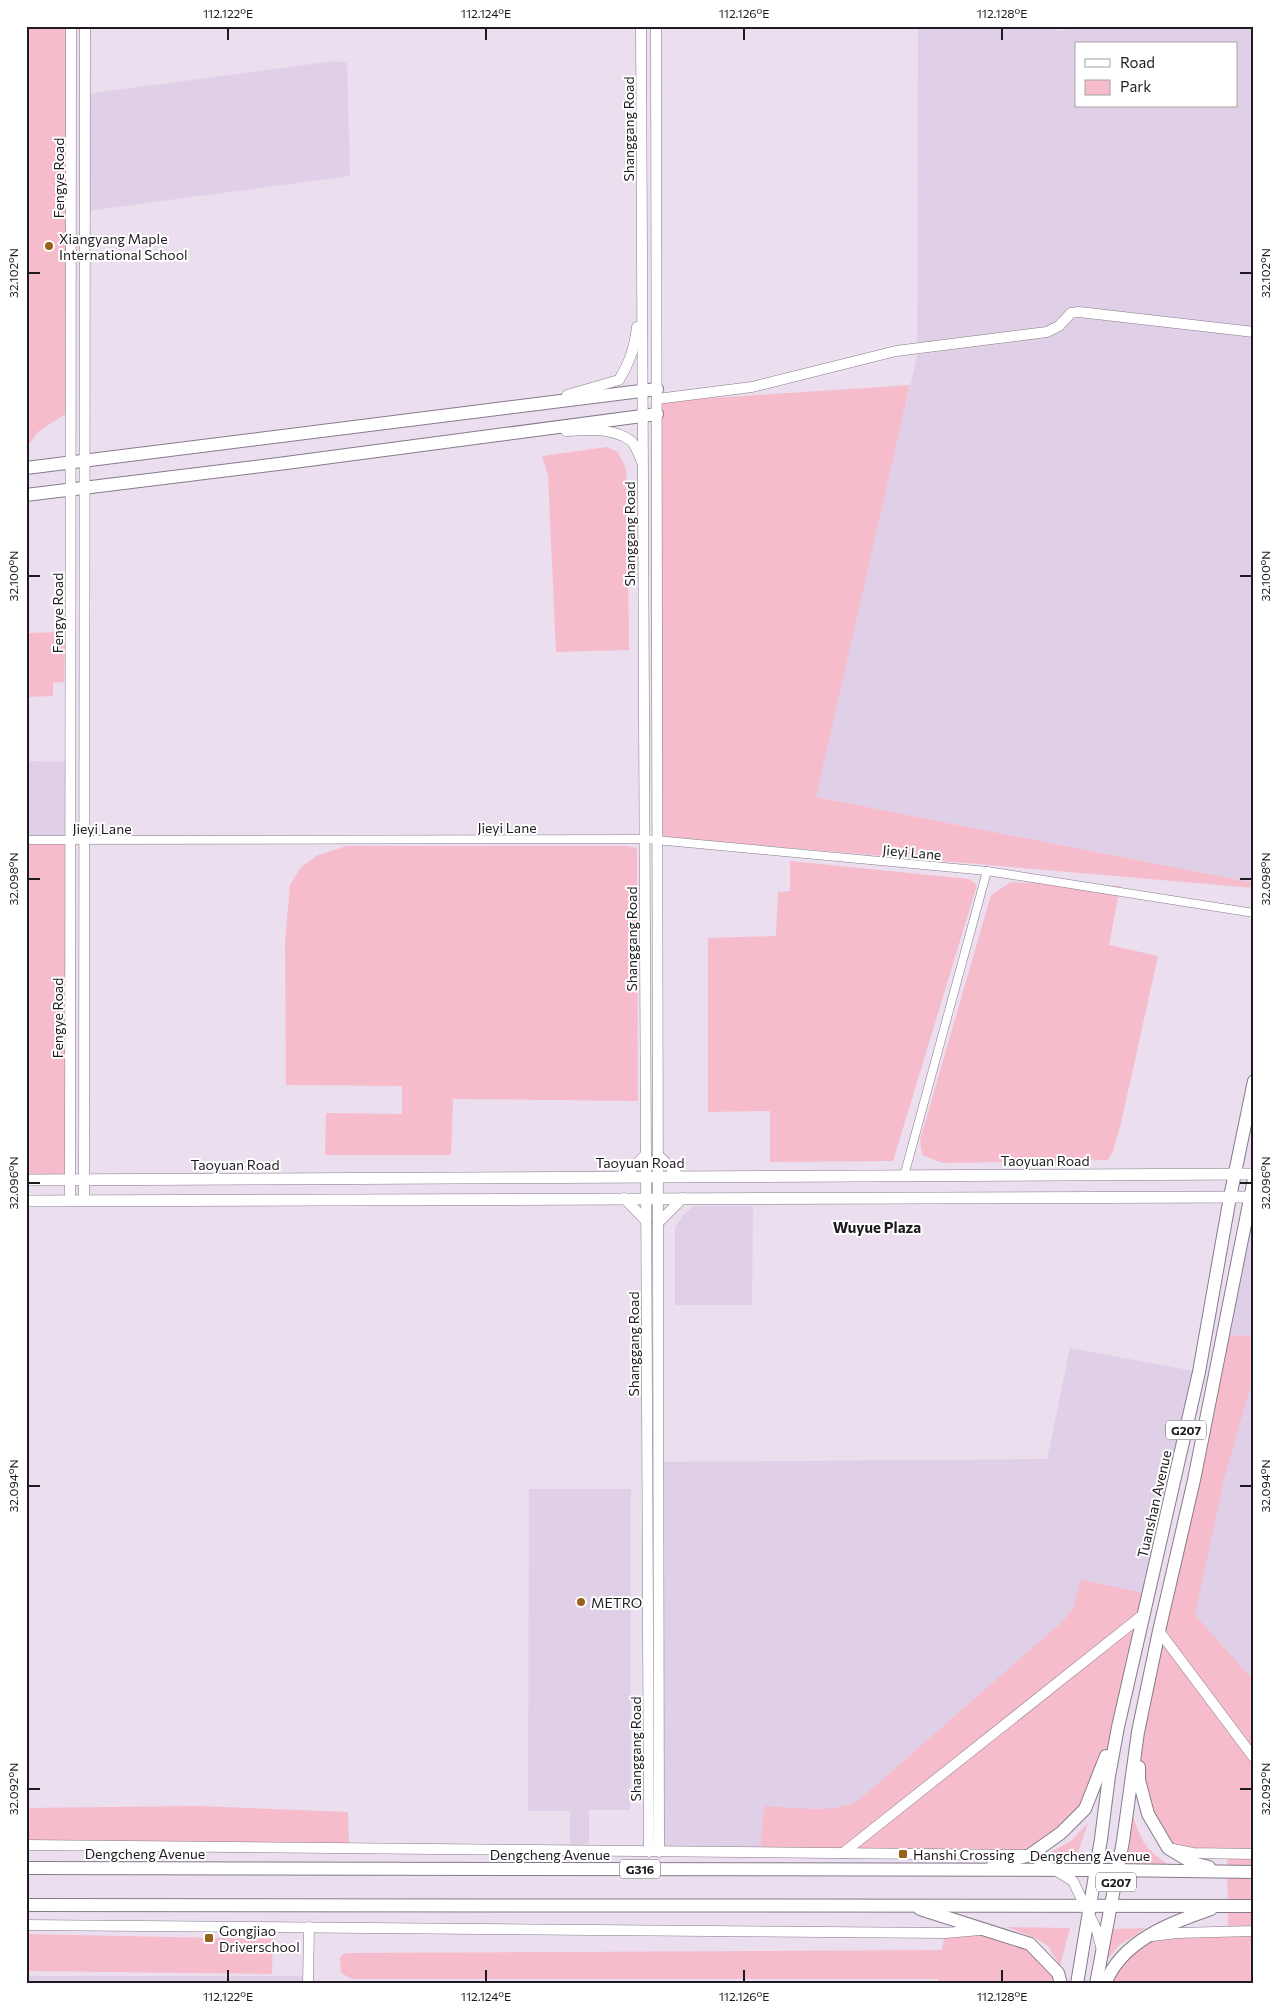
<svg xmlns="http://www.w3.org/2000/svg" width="1280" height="2010" font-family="Commissioner,sans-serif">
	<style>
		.built { fill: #e0d0e7; fill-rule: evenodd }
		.green { fill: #f7bccc }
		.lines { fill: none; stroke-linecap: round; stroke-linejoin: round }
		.minor-casing { stroke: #867b8b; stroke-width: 9 }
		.tertiary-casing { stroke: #867b8b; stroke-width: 11 }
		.secondary-casing { stroke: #867b8b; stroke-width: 12 }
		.primary-casing { stroke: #867b8b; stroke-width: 14 }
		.trunk-casing { stroke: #867b8b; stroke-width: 14 }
		.minor { stroke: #fff; stroke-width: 8 }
		.tertiary { stroke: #fff; stroke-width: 10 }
		.secondary { stroke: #fff; stroke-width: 11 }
		.primary { stroke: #fff; stroke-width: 12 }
		.trunk { stroke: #fff; stroke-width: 12 }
		.ticks { fill: none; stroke: #1e1a20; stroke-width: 2 }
		.poi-dot { fill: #98611b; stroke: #fff; stroke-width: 2 }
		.labels { text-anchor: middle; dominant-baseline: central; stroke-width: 4; stroke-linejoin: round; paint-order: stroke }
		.shield { fill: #fff; stroke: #625f63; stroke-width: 1 }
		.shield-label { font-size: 12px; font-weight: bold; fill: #1e1a20 }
		.street-label { font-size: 14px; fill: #1e1a20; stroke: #fff }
		.poi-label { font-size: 14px; fill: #1e1a20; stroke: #fff; text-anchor: start }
		.neighbourhood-label { font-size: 15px; font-weight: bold; fill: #1e1a20; stroke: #fff }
		.neatline { fill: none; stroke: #1e1a20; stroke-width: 2 }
		.ticks-label { font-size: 12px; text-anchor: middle; fill: #1e1a20 }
	</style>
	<rect width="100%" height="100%" fill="#eadeef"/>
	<g class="built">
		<path d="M918,26H1027L1065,31L1067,26H1254V883L815,797L917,356ZM1076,44H1236V106H1076Z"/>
		<polygon points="334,61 347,63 350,176 86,211 86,94"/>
		<polygon points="26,761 71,762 71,840 26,840"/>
		<polygon points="1254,1197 1254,1758 1159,1631"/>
		<polygon points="694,1206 753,1206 752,1305 675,1305 675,1227 684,1214"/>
		<polygon points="1070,1348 1199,1372 1144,1614 843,1853 659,1852 659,1462 1047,1459"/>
		<polygon points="529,1489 631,1489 630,1810 589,1810 589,1851 570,1851 570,1811 528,1811"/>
		<rect x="26" y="1976" width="282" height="8"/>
	</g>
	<g class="green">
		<polygon points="26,26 71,26 71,408 64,415 39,431 26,448"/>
		<polygon points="910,385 816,797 1254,883 1254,888 652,836 651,402"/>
		<polygon points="607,447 618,452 626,469 627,485 629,650 556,652 548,475 542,456"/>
		<polygon points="65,632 64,682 53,683 53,696 26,697 26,633"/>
		<polygon points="71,840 70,1180 26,1180 26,841"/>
		<polygon points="347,846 627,846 637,848 638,1101 453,1099 451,1155 325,1155 326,1113 402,1114 402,1086 286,1085 285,943 290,885 301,867 318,855"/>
		<polygon points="790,861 969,879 977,885 893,1161 770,1162 770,1111 708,1112 708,938 776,936 778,892 790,891"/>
		<polygon points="1011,882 1120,886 1109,945 1158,956 1121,1123 1113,1151 1108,1160 943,1163 922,1155 920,1140 991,895"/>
		<polygon points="1224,1335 1254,1336 1254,1374 1224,1479 1195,1615 1254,1681 1254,1984 1109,1984 1123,1954 1146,1937 1228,1931 1227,1854 1168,1848 1139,1780 1138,1732"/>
		<path d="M1081,1580L1149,1594L1118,1727L1085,1809L1030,1855L760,1853L764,1806C795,1807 831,1815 859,1800L1063,1621L1073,1608Z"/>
		<polygon points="197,1806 348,1812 349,1849 26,1845 26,1808"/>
		<path d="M1133,1816C1143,1846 1146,1849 1172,1867L1124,1864Z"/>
		<polygon points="1088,1823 1074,1864 1029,1864 1071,1841"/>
		<polygon points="1007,1927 1070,1928 1060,1966 1048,1946 1035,1938"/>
		<polygon points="1146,1928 1118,1946 1104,1964 1113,1929"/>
		<polygon points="987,1929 1030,1944 1061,1984 938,1984 938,1979 352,1979 341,1973 340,1957 346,1953 942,1950 945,1933"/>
		<polygon points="26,1934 273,1939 272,1974 26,1971"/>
	</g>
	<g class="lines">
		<defs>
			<g id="minor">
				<polyline points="26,840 645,839 987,871"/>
				<polyline points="904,1176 987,871 1254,913"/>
			</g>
			<g id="tertiary">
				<polyline points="641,26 649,1852"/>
				<polyline points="656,26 659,1852"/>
				<path d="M567,395L619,380C630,361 634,350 637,327"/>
				<polyline points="657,399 752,387 896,351 1047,332 1059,326 1071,313 1079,312 1254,332"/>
				<path d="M566,431C586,430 613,427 631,441C636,445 639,456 642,462"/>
				<polyline points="658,1155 680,1177"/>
				<polyline points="624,1177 646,1154"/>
				<polyline points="624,1198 646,1221"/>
				<polyline points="70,1200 71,26"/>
				<polyline points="84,1200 85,26"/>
				<polyline points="658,1223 683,1198"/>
				<polyline points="1159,1631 1254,1758"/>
				<polyline points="26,1845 1030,1855 1073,1881 1097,1931 1102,1950"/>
				<polyline points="1173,1849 1193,1853 1254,1854"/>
				<polyline points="843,1853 1144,1614"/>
				<polyline points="26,1925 945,1933 980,1930"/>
				<polyline points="1152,1936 1177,1933 1254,1931"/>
				<polyline points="308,1984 309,1927"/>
			</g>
			<g id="secondary">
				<polyline points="26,1180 1254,1174"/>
				<polyline points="26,1201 1254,1197"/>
			</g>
			<g id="primary">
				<polyline points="26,468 657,389"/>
				<polyline points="26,495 286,463 657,414"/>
			</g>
			<g id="trunk">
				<polyline points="1139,1767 1139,1780 1148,1814 1168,1848 1193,1863 1209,1867"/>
				<polyline points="993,1865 1030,1855 1061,1833 1085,1809 1106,1756"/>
				<polyline points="26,1868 1110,1870 1254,1872"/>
				<polyline points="26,1905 1254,1906"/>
				<polyline points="920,1909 1030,1944 1058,1973 1061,1984"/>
				<polyline points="1077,1984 1101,1839 1109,1776 1118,1727 1199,1372 1230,1197 1254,1081"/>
				<polyline points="1096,1984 1123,1841 1138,1732 1159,1631 1194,1480 1254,1179"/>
				<path d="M1105,1984C1122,1940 1171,1923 1211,1909"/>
			</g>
		</defs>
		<use href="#minor" class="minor-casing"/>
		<use href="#tertiary" class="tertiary-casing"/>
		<use href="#secondary" class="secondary-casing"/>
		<use href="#primary" class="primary-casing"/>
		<use href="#trunk" class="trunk-casing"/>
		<use href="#minor" class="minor"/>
		<use href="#tertiary" class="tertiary"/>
		<use href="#secondary" class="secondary"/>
		<use href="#primary" class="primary"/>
		<use href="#trunk" class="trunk"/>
	</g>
	<path class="ticks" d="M228,28V40M486,28V40M744,28V40M1002,28V40M28,273H40M1240,273H1252M28,576H40M1240,576H1252M28,879H40M1240,879H1252M28,1183H40M1240,1183H1252M28,1486H40M1240,1486H1252M28,1789H40M1240,1789H1252M228,1970V1982M486,1970V1982M744,1970V1982M1002,1970V1982"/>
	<g class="poi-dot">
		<circle cx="49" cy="246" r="5"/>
		<circle cx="581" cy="1602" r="5"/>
		<rect x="898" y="1849" width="10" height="10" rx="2.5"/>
		<rect x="204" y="1933" width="10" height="10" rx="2.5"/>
	</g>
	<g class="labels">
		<g class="shield">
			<rect x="1166" y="1420.5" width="40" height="19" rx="4"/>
			<rect x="620" y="1859.5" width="40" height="19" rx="4"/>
			<rect x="1096" y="1872.5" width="40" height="19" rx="4"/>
		</g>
		<g class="shield-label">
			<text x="1186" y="1430">G207</text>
			<text x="640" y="1869">G316</text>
			<text x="1116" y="1882">G207</text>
		</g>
		<g class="street-label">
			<text transform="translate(628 129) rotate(-90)">Shanggang Road</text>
			<text transform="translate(58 178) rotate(-90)">Fengye Road</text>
			<text transform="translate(629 534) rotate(-90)">Shanggang Road</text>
			<text transform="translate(57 613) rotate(-90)">Fengye Road</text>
			<text x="507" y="827">Jieyi Lane</text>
			<text x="102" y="828">Jieyi Lane</text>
			<text transform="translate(912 852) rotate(5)">Jieyi Lane</text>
			<text transform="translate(631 939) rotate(-90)">Shanggang Road</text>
			<text transform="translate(57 1018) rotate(-90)">Fengye Road</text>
			<text x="1045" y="1160">Taoyuan Road</text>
			<text x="640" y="1162">Taoyuan Road</text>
			<text x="235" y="1164">Taoyuan Road</text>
			<text transform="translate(633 1344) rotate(-90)">Shanggang Road</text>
			<text transform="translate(1154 1504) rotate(-77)">Tuanshan Avenue</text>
			<text transform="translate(635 1749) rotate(-90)">Shanggang Road</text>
			<text x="145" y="1853">Dengcheng Avenue</text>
			<text x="550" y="1854">Dengcheng Avenue</text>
			<text x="1090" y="1855">Dengcheng Avenue</text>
		</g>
		<g class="poi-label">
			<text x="59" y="238">Xiangyang Maple<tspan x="59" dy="16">International School</tspan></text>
			<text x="591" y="1602">METRO</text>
			<text x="913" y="1854">Hanshi Crossing</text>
			<text x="219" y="1930">Gongjiao<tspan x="219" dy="16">Driverschool</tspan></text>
		</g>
		<g class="neighbourhood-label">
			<text x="877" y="1227">Wuyue Plaza</text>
		</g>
	</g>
	<rect width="1280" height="2010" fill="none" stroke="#ffffff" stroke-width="55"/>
	<rect x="1075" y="42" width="162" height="65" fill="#ffffff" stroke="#a5a3a6"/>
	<rect x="1085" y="59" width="25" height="8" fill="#ffffff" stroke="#a5a3a6"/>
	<text x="1120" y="68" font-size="15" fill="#1e1a20">Road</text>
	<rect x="1085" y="80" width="25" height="15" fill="#f7bccc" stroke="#a5a3a6"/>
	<text x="1120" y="92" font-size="15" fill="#1e1a20">Park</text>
	<rect x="28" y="28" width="1224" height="1954" class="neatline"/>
	<g class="ticks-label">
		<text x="228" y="18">112.122°E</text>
		<text x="486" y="18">112.124°E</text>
		<text x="744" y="18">112.126°E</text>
		<text x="1002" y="18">112.128°E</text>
		<text transform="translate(14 273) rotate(-90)" y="4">32.102°N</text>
		<text transform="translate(1266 273) rotate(-90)" y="4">32.102°N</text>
		<text transform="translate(14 576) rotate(-90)" y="4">32.100°N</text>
		<text transform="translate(1266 576) rotate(-90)" y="4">32.100°N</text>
		<text transform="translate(14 879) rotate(-90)" y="4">32.098°N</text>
		<text transform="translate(1266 879) rotate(-90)" y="4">32.098°N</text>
		<text transform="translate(14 1183) rotate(-90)" y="4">32.096°N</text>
		<text transform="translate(1266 1183) rotate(-90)" y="4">32.096°N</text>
		<text transform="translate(14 1486) rotate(-90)" y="4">32.094°N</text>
		<text transform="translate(1266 1486) rotate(-90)" y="4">32.094°N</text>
		<text transform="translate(14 1789) rotate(-90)" y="4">32.092°N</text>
		<text transform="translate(1266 1789) rotate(-90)" y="4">32.092°N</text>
		<text x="228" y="2001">112.122°E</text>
		<text x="486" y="2001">112.124°E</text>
		<text x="744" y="2001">112.126°E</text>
		<text x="1002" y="2001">112.128°E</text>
	</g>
</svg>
